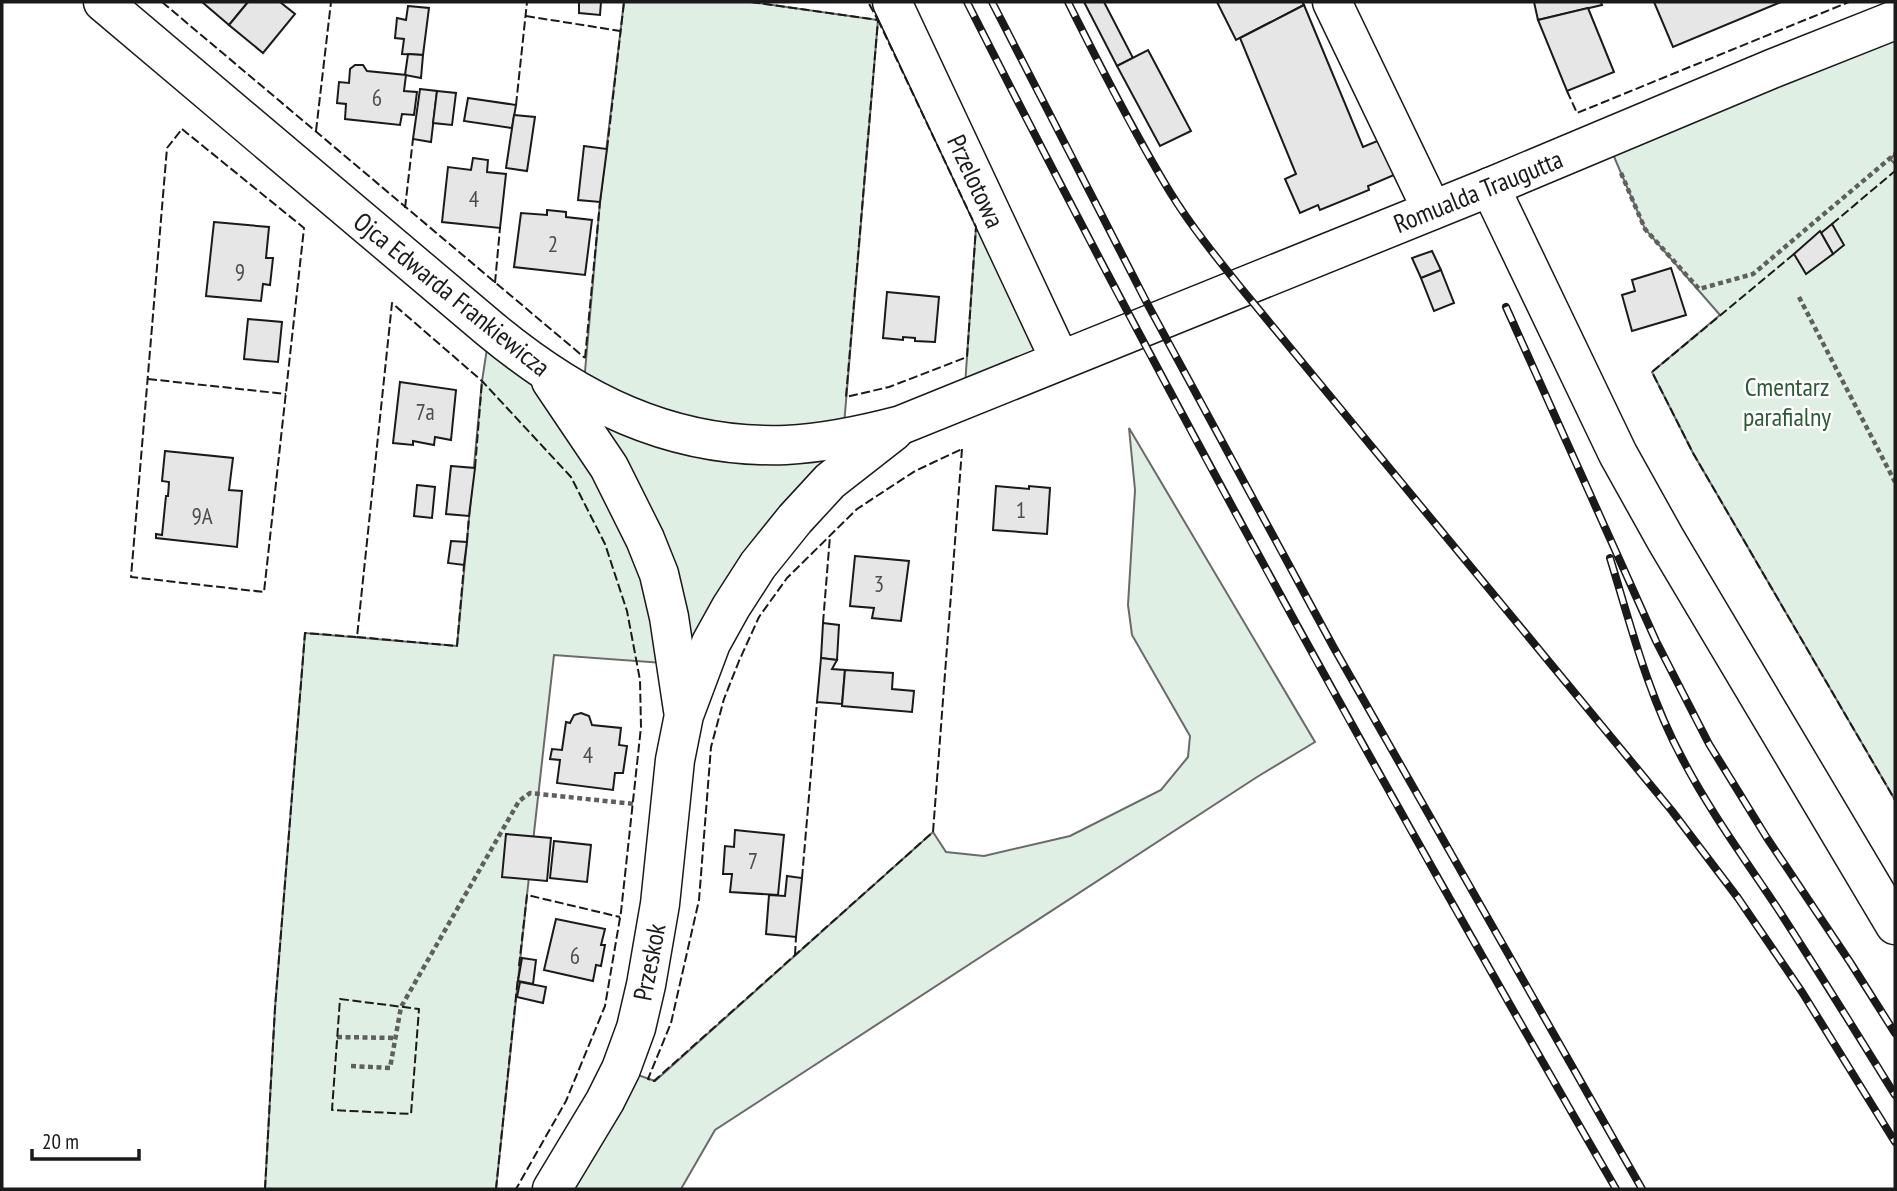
<svg xmlns="http://www.w3.org/2000/svg" width="1897" height="1191" font-family="'PT Sans Narrow',sans-serif">
	<style>
		.green { fill: #e0efe3; stroke: #6a6a6a; stroke-width: 2 }
		.building { fill: #e6e6e6; stroke: #1a1a1a; stroke-width: 2 }
		.lines { fill: none; stroke-linecap: round; stroke-linejoin: round }
		.minor-casing { stroke: #1a1a1a; stroke-width: 41 }
		.path { stroke: #5f5f5f; stroke-width: 4.5; stroke-dasharray: 5 3.5; stroke-linecap: butt }
		.minor { stroke: #fff; stroke-width: 38 }
		.rail-casing { stroke: #1a1a1a; stroke-width: 8 }
		.rail { stroke: #fff; stroke-width: 5; stroke-dasharray: 16; stroke-linecap: butt }
		.fence { stroke: #1a1a1a; stroke-width: 2; stroke-dasharray: 9 3.5; stroke-linecap: butt }
		.labels { text-anchor: middle; dominant-baseline: central; stroke-width: 5; stroke-linejoin: round; paint-order: stroke }
		.number-label { font-size: 23px; fill: #4d4d4d }
		.street-label { font-size: 26px; fill: #1a1a1a; stroke: #fff }
		.park-label { font-size: 26px; fill: #2b5a34; stroke: #fff }
	</style>
	<rect width="100%" height="100%" fill="#fff"/>
	<g class="green">
		<polygon points="624,2 751,2 878,20 843,437 677,664 554,655 527,895 496,1189 265,1189 275,1008 305,633 457,646 482,381 490,329 583,394 600,202"/>
		<polygon points="1895,20 1895,154 1890,159 1895,164 1895,800 1693,453 1652,372 1720,315 1645,229 1606,138"/>
		<polygon points="995,221 1060,360 964,400 976,227"/>
		<polygon points="1129,428 1315,742 1257,777 715,1130 681,1189 552,1189 621,1069 655,1081 933,832 946,852 984,856 1070,836 1161,790 1188,757 1190,736 1132,635 1128,605 1135,490"/>
	</g>
	<g class="building">
		<polygon points="202,2 248,2 229,25"/>
		<polygon points="248,2 280,2 295,14 263,53 229,25"/>
		<polygon points="579,2 601,2 600,15 579,13"/>
		<polygon points="1084,2 1104,2 1133,58 1117,66"/>
		<polygon points="1217,2 1302,2 1304,5 1236,40"/>
		<polygon points="1534,2 1601,2 1602,5 1538,20"/>
		<polygon points="1654,2 1781,2 1673,47"/>
		<polygon points="1304,5 1363,147 1387,137 1401,172 1368,186 1369,190 1320,210 1318,205 1300,213 1285,179 1296,174 1240,38"/>
		<polygon points="408,6 429,8 423,55 402,54 404,39 395,38 397,18 406,20"/>
		<polygon points="1588,8 1614,72 1567,91 1538,20"/>
		<polygon points="1148,50 1191,131 1160,146 1117,66"/>
		<polygon points="408,54 423,55 421,78 405,75"/>
		<polygon points="355,65 363,65 367,71 406,75 404,91 417,92 414,115 402,114 400,125 345,119 346,104 337,103 339,82 349,83 350,69"/>
		<polygon points="420,89 437,91 431,142 413,139"/>
		<polygon points="437,91 456,93 452,125 433,123"/>
		<polygon points="468,98 516,105 512,128 464,121"/>
		<polygon points="514,115 535,117 527,171 506,168"/>
		<polygon points="584,146 607,149 600,202 578,200"/>
		<polygon points="473,158 488,160 487,172 506,174 500,228 442,222 448,167 471,170"/>
		<polygon points="547,210 566,212 566,217 592,220 585,275 514,267 521,213 547,215"/>
		<polygon points="214,222 269,227 266,258 273,258 270,285 263,284 261,301 206,296"/>
		<polygon points="1832,224 1844,245 1833,254 1821,233"/>
		<polygon points="1820,231 1833,254 1806,274 1794,254"/>
		<polygon points="1432,251 1441,270 1421,278 1412,258"/>
		<polygon points="1671,268 1686,315 1632,331 1622,295 1635,291 1632,280"/>
		<polygon points="1441,270 1454,303 1434,311 1421,278"/>
		<polygon points="887,292 939,297 935,342 915,341 915,338 903,337 903,340 883,338"/>
		<polygon points="248,319 282,322 278,362 244,359"/>
		<polygon points="400,382 456,390 451,440 435,437 434,445 413,441 413,445 393,443"/>
		<polygon points="165,451 233,458 229,490 242,491 237,547 156,538 156,534 162,535 166,496 168,496 169,482 162,481"/>
		<polygon points="451,466 475,468 469,516 446,514"/>
		<polygon points="417,485 435,487 432,518 414,516"/>
		<polygon points="996,486 1029,489 1029,486 1050,488 1047,534 993,530"/>
		<polygon points="451,541 467,542 464,565 448,563"/>
		<polygon points="855,556 909,561 901,621 872,618 874,608 850,606"/>
		<polygon points="823,623 839,625 837,660 821,658"/>
		<polygon points="821,658 837,660 832,669 845,670 842,704 817,702"/>
		<polygon points="845,670 893,673 892,689 914,691 912,712 842,706"/>
		<polygon points="581,713 589,716 592,725 621,728 619,745 627,746 623,773 615,773 613,790 557,783 560,760 550,759 552,749 562,750 566,722 570,723 574,715"/>
		<polygon points="735,830 784,835 778,895 730,892 732,874 723,874 725,846 734,847"/>
		<polygon points="506,834 551,838 547,881 502,877"/>
		<polygon points="554,841 591,845 587,882 550,878"/>
		<polygon points="787,876 802,878 796,937 766,934 769,895 785,896"/>
		<polygon points="556,919 605,929 601,945 605,945 601,966 596,965 593,981 544,970"/>
		<polygon points="522,958 536,960 533,984 518,981"/>
		<polygon points="520,982 546,987 543,1003 517,997"/>
	</g>
	<g class="lines">
		<defs>
			<g id="minor">
				<path d="M103,2L490,329C577,401 670,449 786,445C825,443 863,435 901,425L1490,187L1774,68L1895,20"/>
				<polyline points="892,2 1060,360"/>
				<polyline points="1332,2 1432,210"/>
				<polyline points="1490,187 1618,454 1666,540 1895,925"/>
				<polyline points="551,381 609,467 645,539 659,574 669,617 683,710"/>
				<polyline points="552,1189 605,1101 621,1069 636,1028 646,985 660,904 675,760 684,715 711,643 731,607 758,565 795,519 830,481 894,431"/>
			</g>
		</defs>
		<use href="#minor" class="minor-casing"/>
		<g class="path">
			<polyline points="1621,173 1645,229 1699,289 1753,274 1895,154"/>
			<polyline points="1799,297 1895,482"/>
			<polyline points="337,1037 396,1038"/>
			<polyline points="351,1066 390,1068 401,1007 519,801 530,793 634,804"/>
		</g>
		<use href="#minor" class="minor"/>
		<defs>
			<g id="rail">
				<path d="M967,2C1171,405 1390,799 1616,1189"/>
				<polyline points="992,2 1148,305 1334,648 1642,1189"/>
				<path d="M1068,2C1100,66 1133,131 1170,192C1191,226 1216,257 1241,288L1672,811L1738,898L1802,992L1895,1142"/>
				<polyline points="1506,307 1656,641 1709,744 1767,838 1850,962 1895,1033"/>
				<path d="M1610,558C1631,626 1648,695 1682,758C1709,810 1744,858 1776,906C1817,969 1856,1032 1895,1095"/>
			</g>
		</defs>
		<use href="#rail" class="rail-casing"/>
		<use href="#rail" class="rail"/>
		<g class="fence">
			<polyline points="162,2 585,358"/>
			<polyline points="751,2 878,20 868,2"/>
			<polyline points="526,16 620,31"/>
			<polygon points="878,20 976,227 967,357 889,387 846,397"/>
			<polyline points="1567,91 1577,113 1849,2"/>
			<polyline points="516,105 527,2"/>
			<polygon points="182,129 304,228 264,592 131,577 167,148"/>
			<polyline points="316,131 331,2"/>
			<polyline points="607,149 624,2"/>
			<polyline points="405,208 413,139"/>
			<polyline points="1832,224 1895,171"/>
			<polyline points="1794,254 1652,372 1693,453 1895,800"/>
			<polyline points="495,283 500,228"/>
			<polyline points="585,358 600,202"/>
			<polyline points="148,379 286,394"/>
			<polygon points="962,449 933,832 654,1081 648,1079 671,1023 699,900 711,747 724,699 739,661 759,617 787,578 857,509 915,471"/>
			<polyline points="475,468 482,381"/>
			<polyline points="467,542 469,516"/>
			<polyline points="823,623 830,536"/>
			<polyline points="357,637 457,646 464,565"/>
			<polyline points="802,878 817,702"/>
			<polyline points="795,955 796,937"/>
			<polyline points="519,966 527,895 620,917"/>
			<polygon points="340,999 419,1009 411,1114 332,1110"/>
			<polyline points="265,1189 275,1008 305,633 357,637 392,303 482,381 571,477 605,544 627,611 640,680 641,727 621,912 605,1006 566,1101 516,1189"/>
			<polyline points="496,1189 518,977"/>
		</g>
	</g>
	<g class="labels">
		<g class="number-label">
			<text x="377" y="97">6</text>
			<text x="474" y="198">4</text>
			<text x="553" y="243">2</text>
			<text x="240" y="271">9</text>
			<text x="425" y="411">7a</text>
			<text x="1021" y="509">1</text>
			<text x="202" y="515">9A</text>
			<text x="879" y="583">3</text>
			<text x="588" y="754">4</text>
			<text x="753" y="860">7</text>
			<text x="575" y="955">6</text>
		</g>
		<g class="street-label">
			<text transform="translate(976 181) rotate(65)">Przelotowa</text>
			<text transform="translate(1478 191) rotate(-22)">Romualda Traugutta</text>
			<text transform="translate(452 294) rotate(39)">Ojca Edwarda Frankiewicza</text>
			<text transform="translate(649 962) rotate(-79)">Przeskok</text>
		</g>
		<g class="park-label">
			<text x="1787" y="386">Cmentarz<tspan x="1787" dy="30">parafialny</tspan></text>
		</g>
	</g>
	<rect width="1897" height="1191" fill="none" stroke="#1a1a1a" stroke-width="7"/>
	<path d="M32 1149v10h107v-10" fill="none" stroke="#1a1a1a" stroke-width="3.5"/>
	<text x="42" y="1149" font-size="21" fill="#1a1a1a" stroke="#ffffff" stroke-width="5" paint-order="stroke">20 m</text>
</svg>
